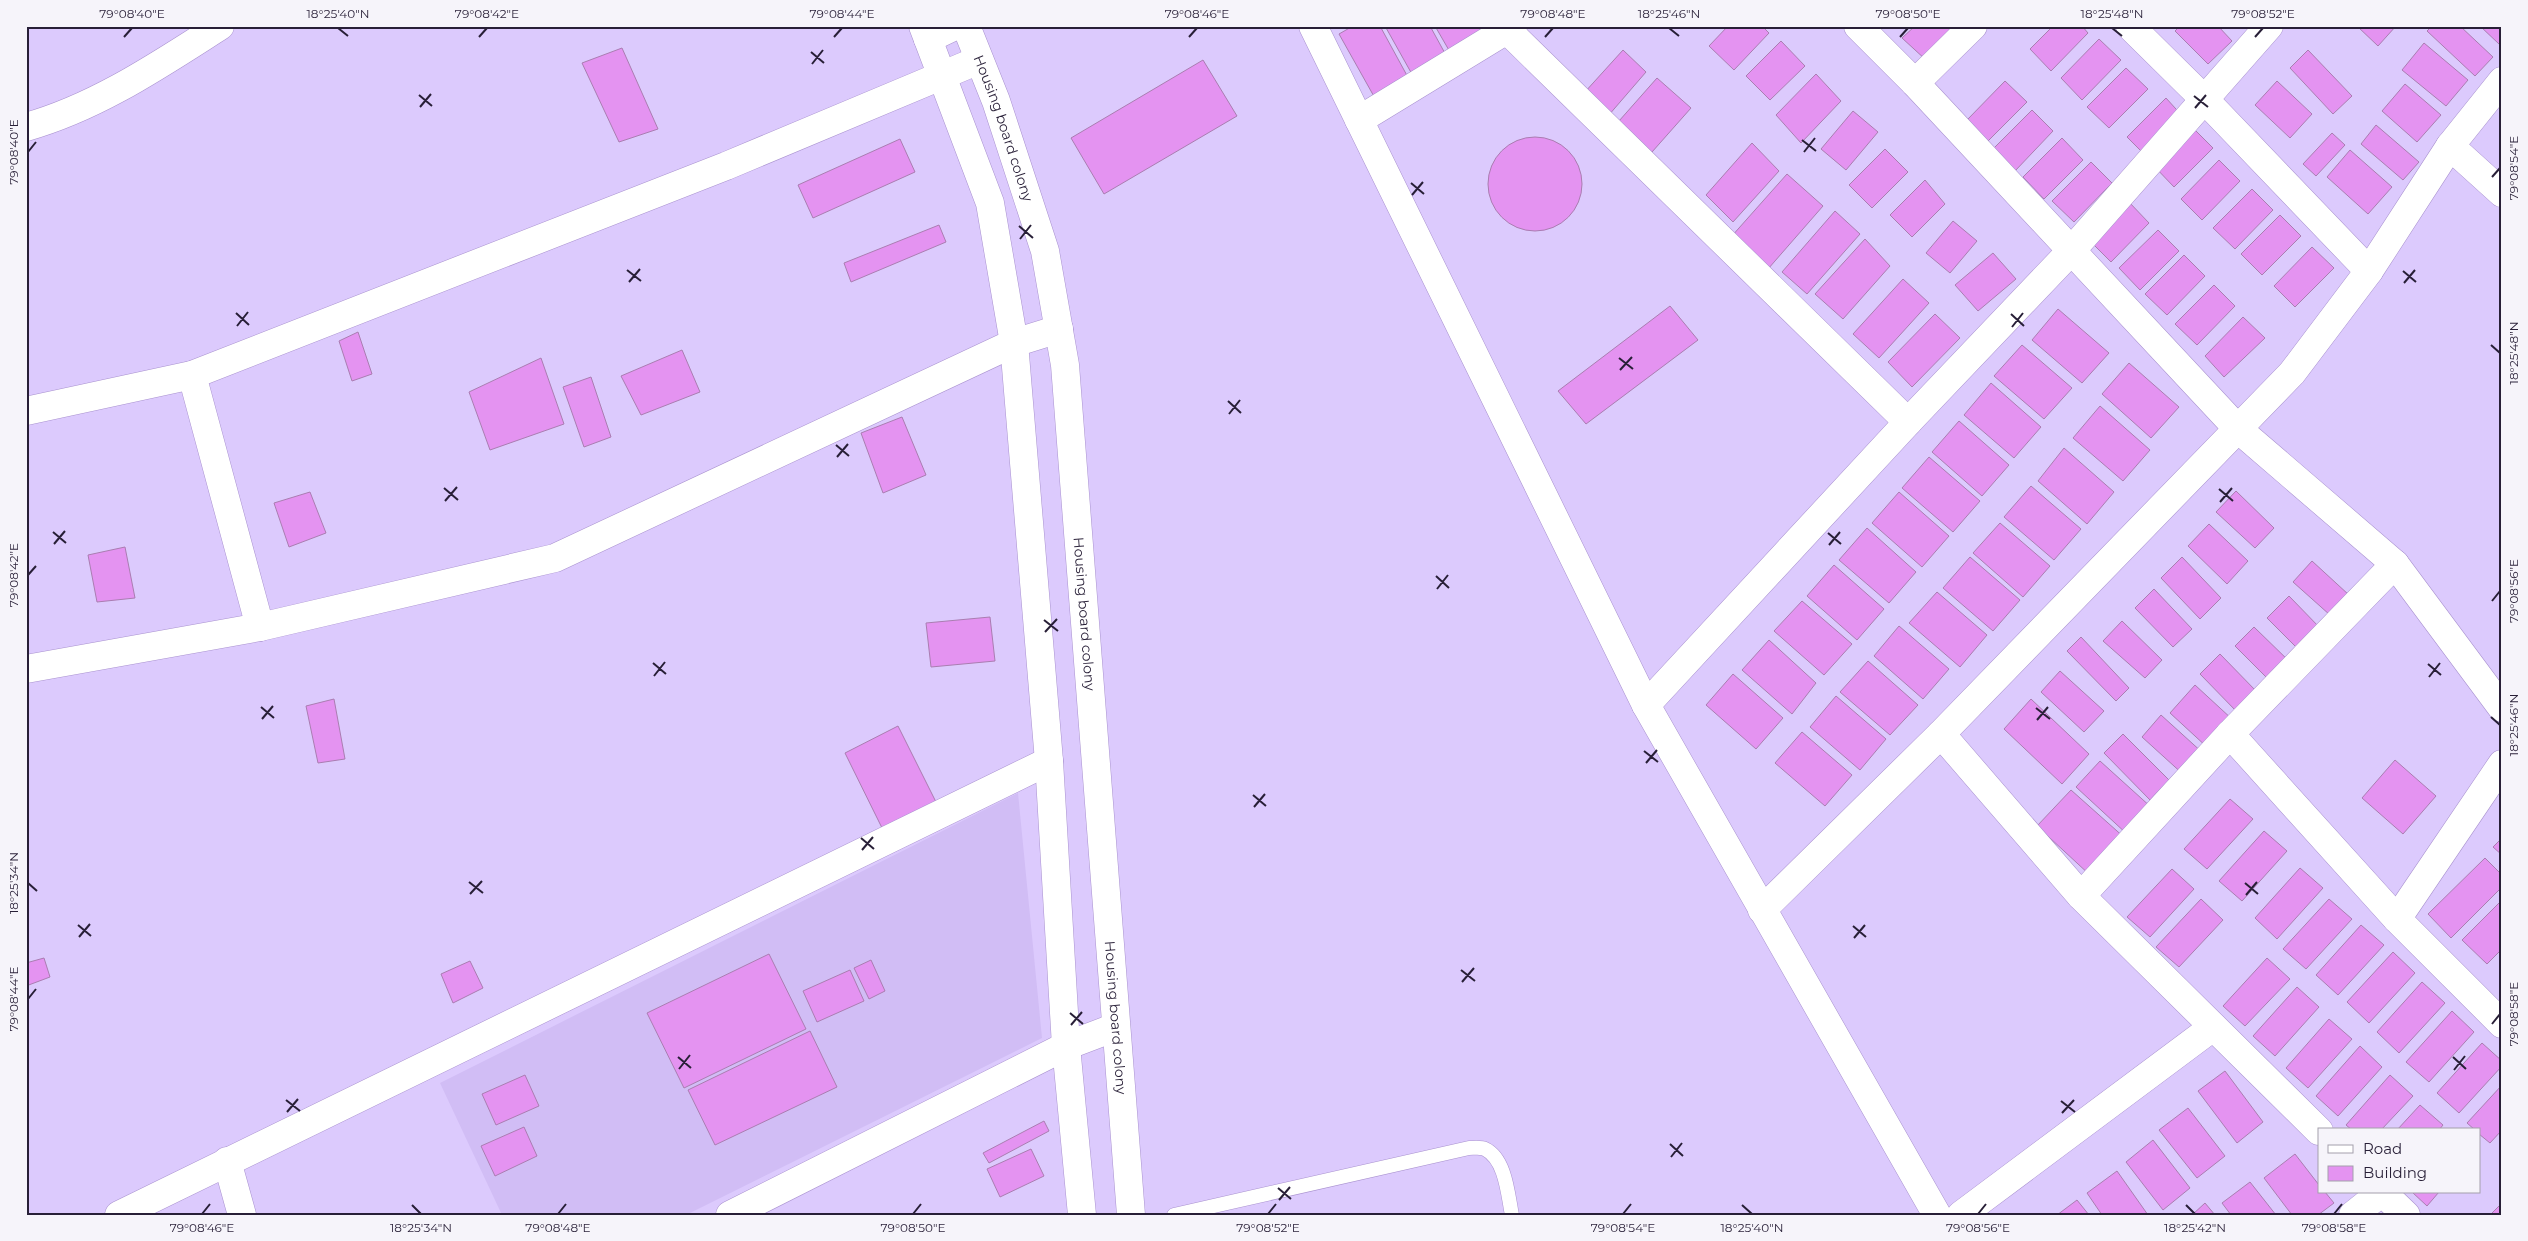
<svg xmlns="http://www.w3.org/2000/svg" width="2528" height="1241" font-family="Montserrat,sans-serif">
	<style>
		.built { fill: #d1bdf5 }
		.building { fill: #e493f1; stroke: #aa7db1 }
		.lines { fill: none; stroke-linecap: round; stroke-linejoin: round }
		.service-casing { stroke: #a992cf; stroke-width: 15 }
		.minor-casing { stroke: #a992cf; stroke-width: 29 }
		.tertiary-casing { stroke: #a992cf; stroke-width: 29 }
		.service { stroke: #fff; stroke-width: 14 }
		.minor { stroke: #fff; stroke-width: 28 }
		.tertiary { stroke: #fff; stroke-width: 28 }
		.ticks { fill: none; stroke: #281f37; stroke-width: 2 }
		.labels { text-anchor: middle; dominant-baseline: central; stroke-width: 4; stroke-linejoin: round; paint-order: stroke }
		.street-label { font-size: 14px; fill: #281f37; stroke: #f6f4fa }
		.neatline { fill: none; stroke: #281f37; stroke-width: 2 }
		.ticks-label { font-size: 12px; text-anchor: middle; fill: #281f37 }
	</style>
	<rect width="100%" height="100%" fill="#dccafd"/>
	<polygon class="built" points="1018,793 1042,1038 686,1215 502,1215 440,1083"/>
	<g class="building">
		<polygon points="1353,26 1380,26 1410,81 1376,100 1339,34"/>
		<polygon points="1385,26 1430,26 1447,57 1413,76"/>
		<polygon points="1435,26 1480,26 1484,34 1450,52"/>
		<polygon points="1728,26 1762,26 1769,33 1734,70 1709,46"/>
		<polygon points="1915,26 1959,26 1926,60 1902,38"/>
		<polygon points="2053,26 2082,26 2088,33 2051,71 2030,49"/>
		<polygon points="2180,26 2218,26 2232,41 2208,64 2175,31"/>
		<polygon points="2357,26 2396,26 2378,46"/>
		<polygon points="2432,26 2460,26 2493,57 2475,76 2427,31"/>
		<polygon points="2480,26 2502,26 2502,41 2499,44"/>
		<polygon points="2099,39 2121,60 2082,100 2061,78"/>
		<polygon points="1781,41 1805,66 1770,100 1746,76"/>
		<polygon points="2424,43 2468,80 2446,106 2402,70"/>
		<polygon points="622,48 658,129 619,142 582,63"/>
		<polygon points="1623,50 1646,72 1608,116 1584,93"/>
		<polygon points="2308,50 2352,96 2333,114 2290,68"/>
		<polygon points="1203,60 1237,116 1104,194 1071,138"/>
		<polygon points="2126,68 2148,89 2109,128 2087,107"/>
		<polygon points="1816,74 1841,101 1801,143 1776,115"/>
		<polygon points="1657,78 1691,108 1652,152 1619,121"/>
		<polygon points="2005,81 2027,102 1988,141 1967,120"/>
		<polygon points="2277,81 2312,114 2290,138 2255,105"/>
		<polygon points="2405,84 2441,115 2417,142 2382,111"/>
		<polygon points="2166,98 2185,119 2148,158 2127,137"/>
		<polygon points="2032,110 2053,131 2015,171 1993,149"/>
		<polygon points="1853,111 1878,132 1846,170 1821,149"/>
		<polygon points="2376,125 2419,162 2403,180 2361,144"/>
		<polygon points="2192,127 2213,148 2174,187 2153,165"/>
		<polygon points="2332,133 2345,145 2316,176 2303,164"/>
		<circle cx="1535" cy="184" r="47"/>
		<polygon points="2062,138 2083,160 2044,199 2023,177"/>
		<polygon points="900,139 915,172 813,218 798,185"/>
		<polygon points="1752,143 1779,171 1733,222 1706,195"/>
		<polygon points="1885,149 1908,172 1872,208 1849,185"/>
		<polygon points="2350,150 2392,187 2368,214 2327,177"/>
		<polygon points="2219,160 2240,181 2202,220 2181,199"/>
		<polygon points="2091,162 2112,183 2074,222 2052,201"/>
		<polygon points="1787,174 1823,206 1768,269 1731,237"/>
		<polygon points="1925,180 1945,204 1912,237 1890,215"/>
		<polygon points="2252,189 2273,210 2235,249 2213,228"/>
		<polygon points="2128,201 2149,223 2111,262 2089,240"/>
		<polygon points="1835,211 1860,234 1807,294 1782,272"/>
		<polygon points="2280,215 2301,236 2262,275 2241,254"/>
		<polygon points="1953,221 1977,241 1950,273 1926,253"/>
		<polygon points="939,225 946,242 851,282 844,263"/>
		<polygon points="2158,230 2179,251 2140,290 2119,268"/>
		<polygon points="1865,239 1890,266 1843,319 1815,294"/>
		<polygon points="2312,247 2334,268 2295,307 2274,286"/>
		<polygon points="1993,253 2016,279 1978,311 1955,285"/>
		<polygon points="2184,255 2205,276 2167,315 2145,294"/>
		<polygon points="1903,279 1929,303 1879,358 1853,334"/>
		<polygon points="2214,285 2235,306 2197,345 2175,324"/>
		<polygon points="1670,306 1698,340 1586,424 1558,391"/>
		<polygon points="2058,309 2109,353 2082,383 2032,340"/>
		<polygon points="1935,314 1960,338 1912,387 1888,362"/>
		<polygon points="2243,317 2265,338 2224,377 2205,356"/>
		<polygon points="358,332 372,374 352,381 339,341"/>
		<polygon points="2022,345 2072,388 2044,419 1994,376"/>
		<polygon points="682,350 700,392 641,415 621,376"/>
		<polygon points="541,358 564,424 490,450 469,392"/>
		<polygon points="2129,363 2179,407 2151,438 2102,394"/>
		<polygon points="591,377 611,437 584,447 563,387"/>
		<polygon points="1991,383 2041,427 2014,458 1964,415"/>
		<polygon points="2100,406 2150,450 2123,481 2073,438"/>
		<polygon points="902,417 926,475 883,493 861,433"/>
		<polygon points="1959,421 2009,465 1982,496 1932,452"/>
		<polygon points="2064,448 2114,492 2087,524 2038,481"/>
		<polygon points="1929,457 1980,501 1953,532 1902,488"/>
		<polygon points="2031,486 2081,529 2054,560 2004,517"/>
		<polygon points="2236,491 2274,528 2255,548 2216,512"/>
		<polygon points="310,492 326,533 289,547 274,503"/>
		<polygon points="1899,492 1949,536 1922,567 1872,523"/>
		<polygon points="2000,523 2050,566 2023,597 1973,553"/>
		<polygon points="2209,524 2248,561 2227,584 2188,546"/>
		<polygon points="1867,528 1916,572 1889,603 1839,560"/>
		<polygon points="125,547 135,598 97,602 88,555"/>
		<polygon points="1970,557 2020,600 1993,631 1943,588"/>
		<polygon points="2182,557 2221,598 2200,619 2161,578"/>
		<polygon points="2312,561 2349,595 2330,615 2293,582"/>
		<polygon points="1834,565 1884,609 1857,640 1807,596"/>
		<polygon points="2154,589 2192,629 2173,647 2135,608"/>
		<polygon points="1937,592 1987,635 1960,667 1909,623"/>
		<polygon points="2289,596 2321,629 2300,651 2267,618"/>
		<polygon points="1802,601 1852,644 1824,675 1774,631"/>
		<polygon points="990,617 995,661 931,667 926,623"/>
		<polygon points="2122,621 2162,660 2145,678 2103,641"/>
		<polygon points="1899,626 1949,669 1923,699 1874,656"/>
		<polygon points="2254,627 2292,664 2273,684 2235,646"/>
		<polygon points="2081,637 2129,688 2116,701 2067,651"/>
		<polygon points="1769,640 1816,683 1792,714 1742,670"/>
		<polygon points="2220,654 2257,692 2237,712 2200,674"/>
		<polygon points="1868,661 1918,705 1890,735 1840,692"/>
		<polygon points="2060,671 2104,711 2084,732 2041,692"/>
		<polygon points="1733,674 1783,718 1756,749 1706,705"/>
		<polygon points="2195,685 2233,720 2208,748 2170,713"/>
		<polygon points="1836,696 1886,739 1860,770 1810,727"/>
		<polygon points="334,699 345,759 318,763 306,706"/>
		<polygon points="2031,699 2089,754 2062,784 2004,729"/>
		<polygon points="2161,715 2204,754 2185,776 2142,737"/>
		<polygon points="898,726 939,808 885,834 845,753"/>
		<polygon points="1802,732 1852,775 1825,806 1775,763"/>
		<polygon points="2123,734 2169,780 2150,800 2104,753"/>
		<polygon points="2395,760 2436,796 2403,834 2362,798"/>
		<polygon points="2100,761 2152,808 2128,835 2076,787"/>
		<polygon points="2071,790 2126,839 2091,876 2037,826"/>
		<polygon points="2230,799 2253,819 2207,869 2184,849"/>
		<polygon points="2264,831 2287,851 2242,901 2219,881"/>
		<polygon points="2502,838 2502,855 2493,847"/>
		<polygon points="2485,858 2502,875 2502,887 2451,938 2428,914"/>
		<polygon points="2300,868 2323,888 2277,939 2255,918"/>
		<polygon points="2172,869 2194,889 2150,937 2127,917"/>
		<polygon points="2201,899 2223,920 2179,967 2156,947"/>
		<polygon points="2329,899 2352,919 2306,969 2283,949"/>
		<polygon points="2502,900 2502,949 2487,964 2462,940"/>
		<polygon points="2361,925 2384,945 2338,995 2316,975"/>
		<polygon points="2393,952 2415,973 2369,1023 2347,1002"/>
		<polygon points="769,954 806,1029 684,1088 647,1013"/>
		<polygon points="44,958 50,977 26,986 26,963"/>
		<polygon points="2267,958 2290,979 2245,1026 2223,1006"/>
		<polygon points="871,960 885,991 869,999 854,968"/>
		<polygon points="470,961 483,988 453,1003 441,974"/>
		<polygon points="850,970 864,1001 817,1022 803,991"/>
		<polygon points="2422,982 2445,1003 2399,1053 2377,1032"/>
		<polygon points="2297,987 2319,1007 2275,1056 2253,1036"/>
		<polygon points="2452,1011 2474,1032 2429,1082 2406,1062"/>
		<polygon points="2329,1019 2352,1039 2308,1088 2286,1068"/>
		<polygon points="810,1031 837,1087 715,1145 688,1090"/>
		<polygon points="2482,1043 2502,1061 2502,1066 2459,1113 2437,1093"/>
		<polygon points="2360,1046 2382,1067 2338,1116 2316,1096"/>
		<polygon points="2225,1071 2263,1122 2237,1143 2198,1091"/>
		<polygon points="525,1075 539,1106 496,1125 482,1094"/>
		<polygon points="2390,1075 2413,1096 2381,1130 2352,1130 2346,1125"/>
		<polygon points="2502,1085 2502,1130 2490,1143 2479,1134 2479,1130 2475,1130 2467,1123"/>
		<polygon points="2420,1105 2443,1125 2439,1130 2397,1130"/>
		<polygon points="2188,1108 2225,1156 2197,1178 2159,1130"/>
		<polygon points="1044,1121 1049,1131 989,1163 983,1153"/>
		<polygon points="524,1127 537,1156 495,1176 481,1146"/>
		<polygon points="2153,1140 2190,1188 2163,1210 2126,1162"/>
		<polygon points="1031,1149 1044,1176 1000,1197 987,1169"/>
		<polygon points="2295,1154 2319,1185 2319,1192 2325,1192 2334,1203 2318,1215 2292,1215 2264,1178"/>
		<polygon points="2117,1171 2148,1215 2102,1215 2087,1193"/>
		<polygon points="2250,1182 2276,1215 2231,1215 2222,1203"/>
		<polygon points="2412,1192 2439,1192 2427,1206"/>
		<polygon points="2077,1200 2089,1215 2057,1215"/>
		<polygon points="2205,1203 2215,1215 2192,1215"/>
		<polygon points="2502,1203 2502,1215 2490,1215"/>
	</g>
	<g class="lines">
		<defs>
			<path id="service" d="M1174,1215L1469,1148C1474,1148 1481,1147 1485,1149C1506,1159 1508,1196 1512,1215"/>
			<g id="minor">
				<polyline points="1313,26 1646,705 1937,1215"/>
				<polyline points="1858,26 1915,83 2238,429 2395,564 2502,708"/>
				<polyline points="2130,26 2204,99 2369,271"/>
				<polyline points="1507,30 1908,422"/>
				<polyline points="928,39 955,26"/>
				<polyline points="1915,83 1973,26"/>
				<polyline points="1359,120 1513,26"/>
				<path d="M26,127C97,107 159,65 220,26"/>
				<polyline points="2450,146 2502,81"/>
				<polyline points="192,375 260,627"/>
				<polyline points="26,411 192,375 726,166 979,60"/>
				<polyline points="26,669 260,627 555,558 1014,343 1059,329"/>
				<polyline points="1646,705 1908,422 2071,251 2269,26"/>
				<polyline points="1941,734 2081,896 2319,1131"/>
				<polyline points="2230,734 2397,919 2502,1024"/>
				<polyline points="2081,896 2230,734 2395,564"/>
				<polyline points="1762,910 1941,734 2292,373 2369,271 2450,146 2502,193"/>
				<polyline points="2397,919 2502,764"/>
				<polyline points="227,1161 242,1215"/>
				<polyline points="119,1215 1049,761"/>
				<polyline points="730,1215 1066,1046 1116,1027"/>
				<polyline points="1961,1215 2213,1027"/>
				<polyline points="2353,1215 2382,1192 2406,1215"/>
			</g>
			<g id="tertiary">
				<polyline points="923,26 990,203 1014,343 1049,761 1066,1046 1082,1215"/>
				<path id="s1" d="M966,26L996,101L1045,251L1065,365L1131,1215"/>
			</g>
		</defs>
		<use href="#service" class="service-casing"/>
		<use href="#minor" class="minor-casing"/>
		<use href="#tertiary" class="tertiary-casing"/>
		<use href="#service" class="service"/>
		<use href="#minor" class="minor"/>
		<use href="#tertiary" class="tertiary"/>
	</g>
	<path class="ticks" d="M338,28L348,36M1669,28L1679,36M2112,28L2122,36M124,37L132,28M479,37L487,28M834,37L842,28M1189,37L1197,28M1545,37L1553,28M1900,37L1908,28M2255,37L2263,28M811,52L824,63M812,64L823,50M419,95L432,106M2194,96L2208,107M420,107L431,94M2195,108L2206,95M1802,140L1816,151M28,152L36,142M1804,152L1815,138M2492,177L2500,168M1411,183L1424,194M1412,195L1423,182M1019,226L1033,238M1020,239L1031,225M627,270L641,281M2403,271L2416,282M629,282L640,269M2404,283L2415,270M236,313L249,325M2011,314L2024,326M237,326L248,312M2012,327L2023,313M2491,345L2500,353M1619,358L1633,369M1620,370L1632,357M1228,401L1241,413M1229,414L1240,400M836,445L849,456M837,457L848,444M444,488L458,500M2219,489L2233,501M445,501L457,487M2220,502L2232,488M53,532L66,543M1828,533L1841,544M54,544L65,531M1829,545L1840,532M28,575L36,566M1436,576L1449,588M1437,589L1448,575M2492,601L2500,591M1044,620L1058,631M1045,632L1057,619M653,663L666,674M2428,664L2441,675M654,676L665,662M2429,677L2440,663M261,707L274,718M2036,708L2050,719M2491,717L2500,725M262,719L273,706M2037,720L2048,707M1644,751L1658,762M1646,763L1657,750M1253,795L1266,806M1254,807L1265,794M861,838L874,849M862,850L873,837M469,882L483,893M28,883L37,891M2245,883L2258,894M470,894L482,881M2246,895L2257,882M78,925L91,936M1853,926L1866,937M79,937L90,924M1854,938L1865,925M1461,970L1475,981M1462,982L1474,968M28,999L36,989M1070,1013L1083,1024M2492,1024L2500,1014M1071,1025L1082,1012M678,1057L691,1068M2453,1057L2466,1069M679,1069L690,1055M2454,1070L2465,1056M286,1100L300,1111M2061,1101L2075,1112M287,1112L298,1099M2062,1113L2074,1100M1670,1144L1683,1156M1671,1157L1682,1143M1278,1188L1291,1199M1279,1200L1290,1187M412,1205L421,1214M1742,1205L1752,1214M2186,1205L2195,1214M202,1214L210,1204M558,1214L566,1204M913,1214L921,1204M1268,1214L1276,1204M1623,1214L1631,1204M1978,1214L1986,1204M2334,1214L2342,1204"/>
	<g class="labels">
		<g class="street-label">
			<text stroke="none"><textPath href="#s1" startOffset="109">Housing board colony</textPath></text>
			<text stroke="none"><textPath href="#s1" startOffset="604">Housing board colony</textPath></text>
			<text stroke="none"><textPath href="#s1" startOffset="1009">Housing board colony</textPath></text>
		</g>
	</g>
	<rect width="2528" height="1241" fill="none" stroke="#f6f4fa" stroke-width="55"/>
	<rect x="2318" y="1128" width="162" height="65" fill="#f6f4fa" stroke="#a49fac"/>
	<rect x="2328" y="1145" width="25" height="8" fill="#ffffff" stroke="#a49fac"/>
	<text x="2363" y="1154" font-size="15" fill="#281f37">Road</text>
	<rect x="2328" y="1166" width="25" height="15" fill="#e493f1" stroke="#a49fac"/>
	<text x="2363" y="1178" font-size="15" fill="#281f37">Building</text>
	<rect x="28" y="28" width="2472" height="1186" class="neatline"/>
	<g class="ticks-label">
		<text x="132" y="18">79°08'40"E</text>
		<text x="338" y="18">18°25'40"N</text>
		<text x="487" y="18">79°08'42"E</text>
		<text x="842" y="18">79°08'44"E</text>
		<text x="1197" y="18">79°08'46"E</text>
		<text x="1553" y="18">79°08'48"E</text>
		<text x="1669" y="18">18°25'46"N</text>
		<text x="1908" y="18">79°08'50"E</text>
		<text x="2112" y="18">18°25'48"N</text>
		<text x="2263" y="18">79°08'52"E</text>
		<text transform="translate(14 152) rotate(-90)" y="4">79°08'40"E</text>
		<text transform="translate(2514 168) rotate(-90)" y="4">79°08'54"E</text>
		<text transform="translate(2514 353) rotate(-90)" y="4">18°25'48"N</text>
		<text transform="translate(14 575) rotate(-90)" y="4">79°08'42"E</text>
		<text transform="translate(2514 591) rotate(-90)" y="4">79°08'56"E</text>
		<text transform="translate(2514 725) rotate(-90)" y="4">18°25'46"N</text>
		<text transform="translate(14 883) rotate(-90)" y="4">18°25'34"N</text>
		<text transform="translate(14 999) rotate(-90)" y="4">79°08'44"E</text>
		<text transform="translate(2514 1014) rotate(-90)" y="4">79°08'58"E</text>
		<text x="202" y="1232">79°08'46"E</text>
		<text x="421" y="1232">18°25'34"N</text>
		<text x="558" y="1232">79°08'48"E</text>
		<text x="913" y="1232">79°08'50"E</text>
		<text x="1268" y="1232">79°08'52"E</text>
		<text x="1623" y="1232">79°08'54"E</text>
		<text x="1752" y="1232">18°25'40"N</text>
		<text x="1978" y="1232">79°08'56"E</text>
		<text x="2195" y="1232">18°25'42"N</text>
		<text x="2334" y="1232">79°08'58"E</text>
	</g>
</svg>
